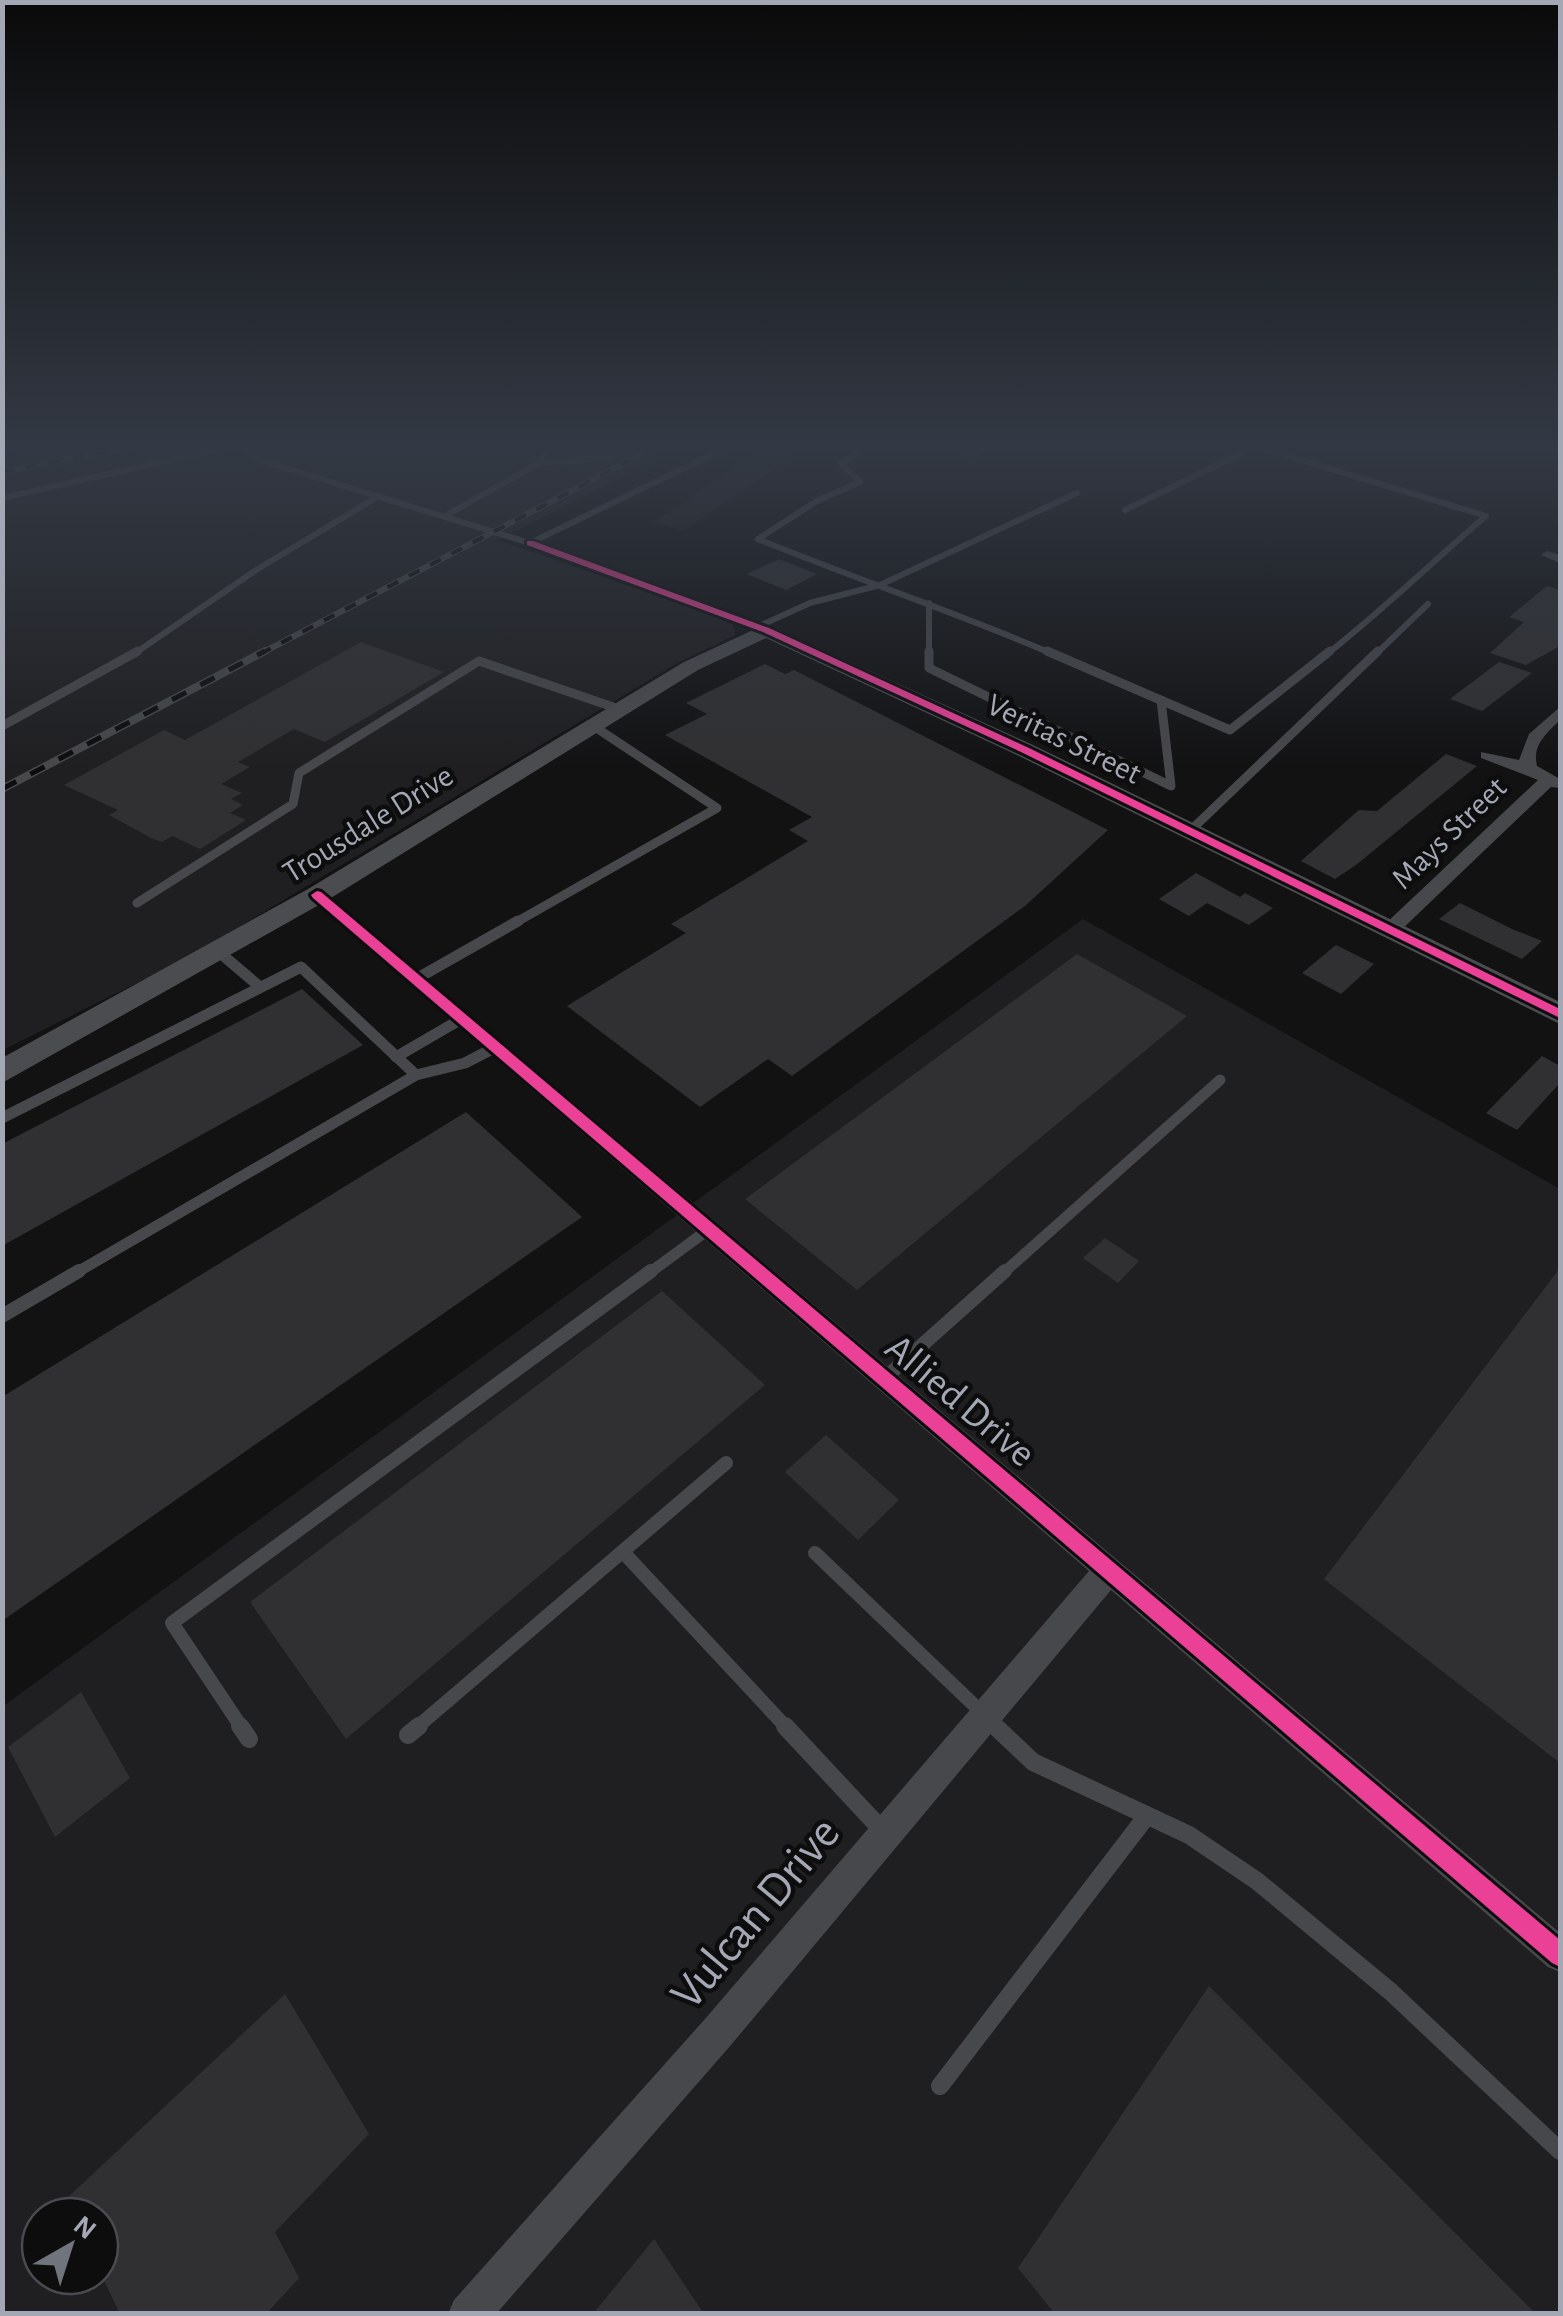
<svg xmlns="http://www.w3.org/2000/svg" width="1563" height="2316" font-family="'Alegreya Sans',sans-serif">
	<style>
		.built { fill: #1f1f21; fill-rule: evenodd }
		.building { fill: #303032 }
		.lines { fill: none; stroke-linecap: round; stroke-linejoin: round }
		.lane-far4 { stroke: #47484b; stroke-width: 6 }
		.lane-far3 { stroke: #47484b; stroke-width: 9 }
		.lane-far2 { stroke: #47484b; stroke-width: 11 }
		.lane-far1 { stroke: #47484b; stroke-width: 14 }
		.lane { stroke: #47484b; stroke-width: 18 }
		.street { fill: #47484b; fill-rule: evenodd }
		.secondary { fill: #4b4c4f; fill-rule: evenodd }
		.rail-far1-casing { stroke: #47494b; stroke-width: 6 }
		.rail-casing { stroke: #47494b; stroke-width: 8 }
		.rail-far1 { stroke: #0d0d0e; stroke-width: 4; stroke-dasharray: 12; stroke-linecap: butt }
		.rail { stroke: #0d0d0e; stroke-width: 5; stroke-dasharray: 16; stroke-linecap: butt }
		.cycleway-casing { stroke: #0d0d0e; stroke-width: 6 }
		.cycleway { fill: #ea4096; fill-rule: evenodd }
		.labels { text-anchor: middle; dominant-baseline: central; stroke-width: 9; stroke-linejoin: round; paint-order: stroke }
		.far-street-label { font-size: 32px; fill: #a3a8b4; stroke: #0d0d0e }
		.street-label { font-size: 40px; fill: #a3a8b4; stroke: #0d0d0e }
		.near-street-label { font-size: 48px; fill: #a3a8b4; stroke: #0d0d0e }
	</style>
	<rect width="100%" height="100%" fill="#121213"/>
	<g class="built">
		<polygon points="98,445 687,445 497,540 733,622 735,635 674,665 191,956 3,1050 2,457"/>
		<polygon points="767,445 810,445 684,530 653,523"/>
		<path d="M1083,919L1560,1189V2313H3L2,1707ZM40,2216H100V2276H40Z"/>
	</g>
	<g class="building">
		<polygon points="779,559 817,574 786,590 747,574"/>
		<polygon points="1547,586 1560,590 1560,646 1526,665 1490,653 1524,622 1509,617"/>
		<polygon points="361,642 444,672 325,742 294,729 238,762 250,767 221,784 242,793 231,799 243,805 230,813 246,820 200,849 172,836 162,842 151,838 109,815 118,810 64,785 164,730 185,740"/>
		<polygon points="1499,662 1532,673 1482,711 1450,699"/>
		<polygon points="765,664 785,674 794,670 1108,830 1025,906 792,1076 768,1059 700,1107 567,1006 686,933 671,924 808,841 789,830 812,817 665,735 707,714 686,703"/>
		<polygon points="1446,754 1477,766 1356,865 1335,879 1301,861 1359,810 1377,811"/>
		<polygon points="1196,873 1240,897 1245,893 1273,908 1249,925 1207,903 1189,916 1159,899"/>
		<polygon points="1460,903 1512,929 1542,941 1522,959 1439,919"/>
		<polygon points="1336,945 1374,964 1341,994 1302,973"/>
		<polygon points="1077,954 1187,1016 857,1290 745,1199"/>
		<polygon points="302,989 363,1045 2,1246 2,1144"/>
		<polygon points="1542,1056 1560,1066 1560,1083 1517,1130 1486,1113"/>
		<polygon points="466,1112 582,1217 2,1621 2,1397"/>
		<polygon points="1105,1238 1139,1261 1118,1283 1083,1258"/>
		<polygon points="1560,1268 1560,1763 1324,1579"/>
		<polygon points="662,1291 765,1385 346,1739 250,1602"/>
		<polygon points="826,1435 899,1500 858,1540 785,1472"/>
		<polygon points="81,1692 130,1778 55,1837 8,1747"/>
		<polygon points="1209,1986 1536,2314 1055,2314 1018,2268"/>
		<polygon points="285,1994 369,2134 275,2232 299,2278 266,2314 120,2314 100,2272 100,2216 74,2216 66,2199"/>
		<polygon points="654,2239 704,2314 593,2314"/>
	</g>
	<g class="lines">
		<g class="lane-far4">
			<polyline points="241,445 259,460 530,543 732,445"/>
			<path d="M1251,445L1486,516C1432,562 1383,610 1327,654"/>
			<polyline points="970,455 995,445"/>
			<polyline points="539,463 604,458 635,445"/>
			<polyline points="2,498 237,445"/>
			<polyline points="1125,510 1244,452"/>
			<polyline points="445,516 539,463 552,445"/>
			<path d="M758,539C856,579 955,612 1053,654"/>
			<polyline points="758,539 817,501 860,482 841,464 867,445"/>
			<polyline points="929,603 929,654"/>
			<polyline points="757,627 810,603 880,585 1077,493"/>
			<polyline points="134,654 256,570 379,496"/>
			<polyline points="1376,654 1428,604"/>
		</g>
		<g class="lane-far3">
			<polyline points="929,651 929,668 1171,786 1161,700"/>
			<polyline points="1047,651 1230,730 1330,651"/>
			<polyline points="2,726 138,651"/>
			<polyline points="1190,831 1378,651"/>
			<polyline points="137,903 293,804 299,773 479,661 619,709"/>
			<polyline points="513,924 717,808 592,725"/>
		</g>
		<g class="lane-far2">
			<polyline points="219,952 260,987"/>
			<polyline points="416,979 518,921"/>
			<polyline points="396,1057 463,1018"/>
			<polyline points="2,1118 301,967 416,1075"/>
			<polyline points="74,1274 416,1075 465,1063 496,1047"/>
			<polyline points="648,1274 709,1229"/>
			<polyline points="1002,1274 1220,1080"/>
		</g>
		<g class="lane-far1">
			<polyline points="2,1316 79,1271"/>
			<polyline points="884,1379 1005,1271"/>
			<polyline points="623,1552 787,1728"/>
			<polyline points="815,1553 998,1728"/>
			<polyline points="242,1728 172,1623 651,1271"/>
			<polyline points="416,1728 726,1463"/>
		</g>
		<g class="lane">
			<polyline points="240,1726 249,1739"/>
			<polyline points="785,1726 882,1830"/>
			<polyline points="995,1726 1033,1762 1189,1835 1257,1881 1391,1992 1560,2151"/>
			<polyline points="408,1735 419,1726"/>
			<polyline points="940,2086 1146,1817"/>
		</g>
		<g class="street">
			<polygon points="1544,445 1560,445 1560,450 1546,447"/>
			<polygon points="526,540 534,540 773,630 761,633 526,546"/>
			<polygon points="1547,551 1560,555 1560,563 1541,555"/>
			<path d="M1560,707V720C1546,734 1532,745 1537,766L1560,779V788L1551,787L1398,933H1384V925L1538,780L1481,758V752L1519,760L1529,734Z"/>
			<polygon points="317,889 323,891 1560,1933 1560,1972 1548,1967 1111,1590 731,2045 496,2314 448,2314 454,2300 705,2019 1089,1571 311,899 311,891"/>
		</g>
		<polygon class="secondary" points="766,624 1033,745 1560,1002 1560,1024 1017,755 766,638 698,670 326,901 2,1083 2,1058 308,889 684,662"/>
		<defs>
			<g id="rail-far1">
				<polyline points="2,472 139,445"/>
				<polyline points="260,654 659,445"/>
			</g>
			<polyline id="rail" points="2,789 265,651"/>
		</defs>
		<use href="#rail-far1" class="rail-far1-casing"/>
		<use href="#rail" class="rail-casing"/>
		<use href="#rail-far1" class="rail-far1"/>
		<use href="#rail" class="rail"/>
		<defs>
			<g id="cycleway">
				<polygon points="527,541 533,541 769,628 1029,748 1560,1009 1560,1018 1021,752 763,632 527,545"/>
				<polygon points="317,891 321,892 1560,1940 1560,1967 1552,1963 313,898 311,895"/>
			</g>
		</defs>
		<use href="#cycleway" class="cycleway-casing"/>
		<use href="#cycleway" class="cycleway"/>
	</g>
	<linearGradient id="sky" x2="0" y2="1"><stop stop-color="#0a0a0a"/><stop offset="0.58" stop-color="#333944"/><stop offset="1" stop-color="#333944" stop-opacity="0"/></linearGradient>
	<rect width="1563" height="769" fill="url(#sky)"/>
	<g class="labels">
		<g class="far-street-label">
			<text transform="translate(1064 739) rotate(26)">Veritas Street</text>
			<text transform="translate(368 824) rotate(-32)">Trousdale Drive</text>
			<text transform="translate(1449 833) rotate(-44)">Mays Street</text>
		</g>
		<g class="street-label">
			<text transform="translate(960 1401) rotate(40)">Allied Drive</text>
		</g>
		<g class="near-street-label">
			<text transform="translate(756 1914) rotate(-50)">Vulcan Drive</text>
		</g>
	</g>
	<rect width="1563" height="2316" fill="none" stroke="#a3a8b4" stroke-width="10"/>
	<g transform="translate(70 2246) rotate(39)"><circle r="48" fill="#0d0d0e" stroke="#494b50" stroke-width="2.5"/>
	<path d="M0-8L18 38L0 25L-18 38Z" fill="#70747c"/>
	<text y="-15" font-size="28" font-weight="bold" text-anchor="middle" fill="#a3a8b4">N</text>
	</g>
</svg>
